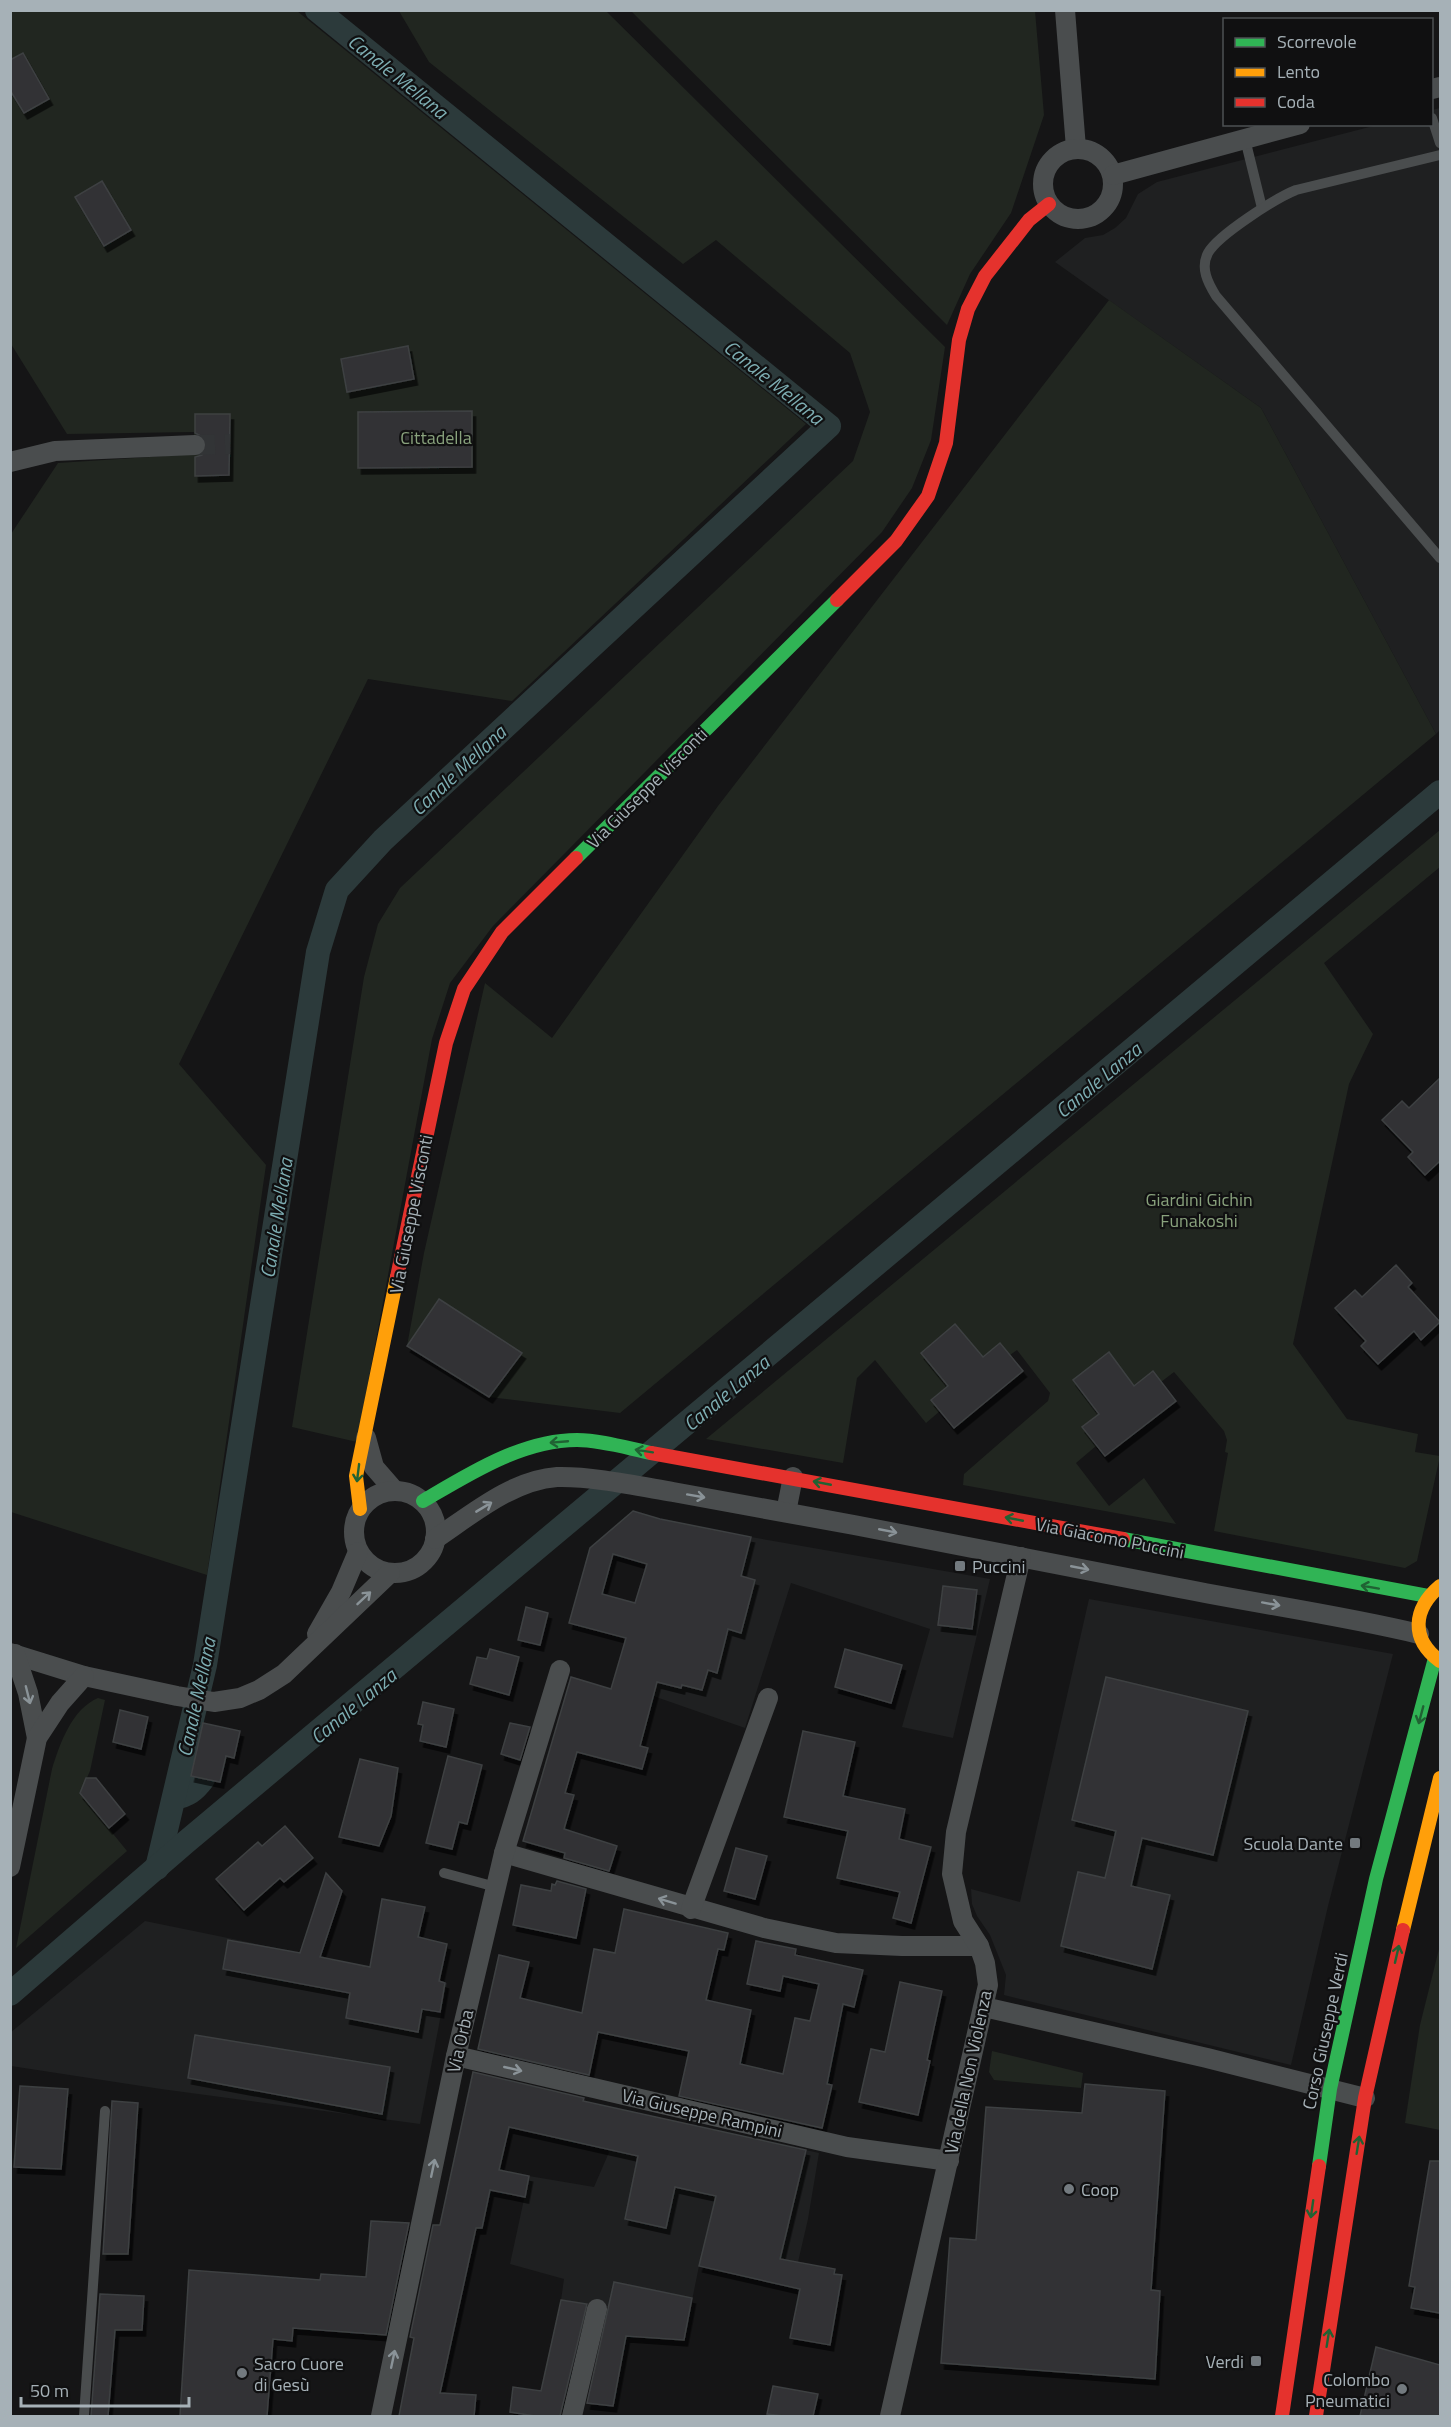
<svg xmlns="http://www.w3.org/2000/svg" width="1451" height="2427" font-family="'Titillium Web',sans-serif">
	<style>
		.built { fill: #1f2021 }
		.green { fill: #212620 }
		.lines { fill: none; stroke-linecap: round; stroke-linejoin: round }
		.canal { stroke: #2c3a3b; stroke-width: 24 }
		.building { fill: #313234; stroke: #3e4042; stroke-width: 1.5; fill-rule: evenodd; filter: url(#shadow) }
		.street-tunnel { stroke: #323436; stroke-width: 20; stroke-dasharray: 20 10; stroke-linecap: butt }
		.lane { stroke: #4a4d4e; stroke-width: 10 }
		.street { stroke: #4a4d4e; stroke-width: 20 }
		.fast { stroke: #30b455; stroke-width: 14 }
		.slow { stroke: #ff9f0a; stroke-width: 14 }
		.jam { stroke: #e5322d; stroke-width: 14 }
		.oneway { stroke: #206233 }
		.oneway2 { stroke: #8a9398 }
		.poi-dot { fill: #737a7f; stroke: #101011; stroke-width: 2 }
		.labels { text-anchor: middle; dominant-baseline: central; stroke-width: 4.5; stroke-linejoin: round; paint-order: stroke }
		.park-label { font-size: 18px; fill: #89a27d; stroke: #101011 }
		.street-label { font-size: 18px; fill: #a6b1b7; stroke: #101011 }
		.poi-label { font-size: 18px; fill: #a6b1b7; stroke: #101011; text-anchor: start }
		.water-label { font-size: 20px; font-style: italic; fill: #7dadb2; stroke: #101011 }
	</style>
	<defs>
		<filter id="shadow"><feDropShadow dx="3.5" dy="6" stdDeviation="0" flood-color="#0009"/></filter>
	</defs>
	<rect width="100%" height="100%" fill="#151516"/>
	<g class="built">
		<polygon points="1440,108 1440,730 1436,734 1261,408 1055,262 1085,238 1103,235 1115,228 1126,218 1138,194 1157,182 1377,125 1432,124 1432,110"/>
		<polygon points="660,1519 751,1537 990,1579 953,1738 902,1727 930,1629 791,1583 745,1728 613,1682"/>
		<polygon points="1089,1599 1393,1654 1328,1906 1291,2065 1004,1995 1006,1975 990,1935 977,1916 972,1904 971,1889 1020,1902"/>
		<polygon points="145,1921 447,1983 420,2124 161,2089 11,2066 10,2033"/>
		<polygon points="621,2109 819,2153 808,2219 792,2288 699,2266 684,2340 657,2315 561,2300 564,2279 510,2264 529,2176 594,2187 610,2150"/>
	</g>
	<g class="green">
		<polygon points="11,11 297,11 806,424 512,701 368,679 179,1064 266,1165 207,1575 11,1512 11,534 58,463 195,454 194,432 67,434 11,344"/>
		<polygon points="399,11 606,11 945,347 931,440 912,488 882,532 493,926 450,983 432,1039 357,1442 292,1427 364,977 378,924 400,888 853,461 870,412 850,353 716,240 683,264 429,62"/>
		<polygon points="631,11 1035,11 1044,115 1011,213 970,274 947,325"/>
		<polygon points="1109,300 1261,408 1436,734 620,1413 489,1397 407,1346 424,1253 485,983 552,1038 718,806"/>
		<polygon points="1440,830 1440,867 1324,963 1373,1034 1349,1084 1293,1344 1347,1419 1418,1434 1415,1452 1440,1456 1417,1561 1405,1568 1214,1531 1228,1453 1225,1452 1227,1440 1224,1431 1174,1372 1161,1382 1153,1371 1134,1386 1109,1352 1073,1380 1099,1414 1082,1427 1096,1446 1076,1463 1109,1506 1144,1478 1176,1524 963,1485 964,1474 1048,1401 1050,1393 1017,1350 1010,1355 983,1357 955,1324 921,1353 948,1386 931,1400 940,1411 926,1423 875,1360 857,1378 843,1463 706,1439"/>
		<path d="M98,1698L105,1700L90,1771L80,1793L127,1851L16,1948L52,1769C60,1743 72,1709 98,1698Z"/>
		<polygon points="1440,1945 1440,2130 1405,2123 1420,2025"/>
		<polygon points="992,2051 1083,2073 1081,2088 994,2080 989,2072"/>
	</g>
	<g class="lines">
		<g class="canal">
			<path d="M174,1798C188,1795 194,1791 203,1779"/>
			<polyline points="157,1868 205,1665 318,952 337,890 383,840 829,426 317,10"/>
			<polyline points="10,1994 186,1842 1440,792"/>
		</g>
	</g>
	<g class="building">
		<polygon points="23,53 49,99 24,113 10,90 10,60"/>
		<polygon points="102,181 131,230 104,246 75,197"/>
		<polygon points="408,346 414,379 347,392 341,359"/>
		<polygon points="472,411 472,467 358,468 358,412"/>
		<polygon points="195,414 230,414 229,475 195,476 195,457 202,455 207,445 205,438 195,433"/>
		<polygon points="1440,1078 1440,1161 1425,1175 1408,1157 1413,1152 1382,1120 1402,1101 1409,1108"/>
		<polygon points="1396,1265 1412,1283 1408,1287 1440,1322 1421,1340 1414,1331 1378,1364 1361,1346 1366,1341 1335,1308 1355,1290 1362,1297"/>
		<polygon points="439,1299 522,1353 489,1397 407,1346"/>
		<polygon points="955,1324 983,1357 1000,1343 1023,1371 954,1428 931,1400 948,1386 921,1353"/>
		<polygon points="1109,1352 1134,1386 1153,1371 1176,1401 1105,1456 1082,1427 1099,1414 1073,1380"/>
		<path d="M633,1511L660,1519L751,1537L741,1576L755,1580L741,1633L728,1629L717,1673L708,1670L702,1690L682,1685L681,1688L657,1682L640,1746L648,1748L642,1769L577,1752L565,1793L574,1795L564,1829L617,1846L609,1871L564,1858L565,1853L523,1841L571,1677L611,1689L626,1638L569,1623L590,1548ZM613,1554L647,1564L635,1603L602,1594Z"/>
		<polygon points="943,1586 977,1590 972,1629 938,1625"/>
		<polygon points="526,1607 548,1613 540,1645 518,1640"/>
		<polygon points="490,1649 519,1657 509,1695 470,1684 477,1657 487,1659"/>
		<polygon points="845,1649 902,1665 891,1703 835,1687"/>
		<polygon points="1106,1677 1248,1711 1213,1855 1142,1838 1131,1886 1170,1895 1152,1969 1061,1946 1078,1872 1105,1878 1116,1831 1072,1820"/>
		<polygon points="423,1702 454,1709 446,1747 420,1741 423,1725 418,1724"/>
		<polygon points="120,1710 148,1717 141,1749 113,1742"/>
		<polygon points="203,1723 240,1731 234,1758 226,1756 220,1782 191,1776"/>
		<polygon points="510,1723 530,1727 520,1760 501,1754"/>
		<polygon points="803,1731 855,1742 843,1796 905,1809 899,1839 931,1847 911,1923 893,1918 900,1892 837,1878 848,1831 784,1817"/>
		<polygon points="448,1756 482,1765 467,1824 459,1822 452,1849 426,1843"/>
		<polygon points="360,1759 398,1768 391,1816 379,1846 339,1837"/>
		<polygon points="86,1778 96,1778 125,1814 109,1828 80,1793"/>
		<polygon points="285,1826 313,1858 284,1882 280,1878 244,1910 216,1879 258,1842 262,1846"/>
		<polygon points="736,1848 767,1856 755,1899 724,1891"/>
		<polygon points="326,1873 342,1891 320,1957 370,1967 382,1899 425,1907 418,1937 447,1944 439,1981 445,1983 440,2012 422,2009 418,2032 346,2018 350,1993 223,1969 228,1940 300,1953"/>
		<polygon points="557,1881 586,1889 576,1938 513,1925 521,1885 551,1891 552,1884 555,1885"/>
		<polygon points="624,1909 728,1933 724,1950 718,1949 706,2000 751,2010 740,2064 783,2074 795,2018 810,2021 819,1984 783,1976 780,1991 747,1984 756,1941 796,1949 795,1955 863,1970 854,2007 843,2004 827,2084 832,2085 822,2128 679,2096 689,2051 598,2032 589,2075 478,2049 499,1955 529,1962 520,1998 582,2013 594,1949 615,1953"/>
		<polygon points="900,1982 942,1991 927,2060 930,2061 918,2115 859,2102 871,2049 885,2052"/>
		<polygon points="195,2035 390,2067 382,2114 188,2078"/>
		<polygon points="473,2072 584,2098 583,2101 806,2150 780,2259 835,2269 834,2274 842,2275 830,2345 790,2338 800,2289 699,2266 716,2196 675,2187 666,2228 625,2219 638,2156 509,2127 499,2170 529,2176 525,2197 490,2190 482,2228 476,2228 440,2393 476,2395 474,2416 399,2416 414,2338 410,2337 433,2225 440,2225"/>
		<polygon points="1085,2084 1165,2091 1151,2290 1160,2291 1155,2379 941,2363 950,2238 976,2240 986,2107 1082,2113"/>
		<polygon points="20,2086 68,2089 61,2169 14,2167"/>
		<polygon points="112,2101 138,2103 128,2254 103,2254"/>
		<polygon points="1430,2161 1440,2161 1440,2313 1411,2308 1415,2287 1409,2286"/>
		<polygon points="371,2221 409,2223 386,2335 293,2328 292,2341 273,2339 267,2416 180,2416 189,2270 320,2280 321,2274 366,2277"/>
		<polygon points="614,2282 692,2298 684,2340 626,2336 613,2406 587,2403"/>
		<polygon points="100,2294 144,2296 142,2330 115,2330 108,2416 91,2416"/>
		<polygon points="561,2300 587,2304 560,2416 535,2416 510,2412 513,2387 541,2391"/>
		<polygon points="1376,2347 1440,2365 1440,2416 1360,2416"/>
		<polygon points="773,2386 818,2394 813,2416 784,2416 767,2414"/>
	</g>
	<g class="lines">
		<polyline class="street-tunnel" points="195,445 230,444"/>
		<g class="lane">
			<polyline points="1432,118 1440,143"/>
			<polyline points="1245,139 1262,208"/>
			<path d="M1440,155L1296,190C1276,198 1218,235 1208,253C1200,268 1208,283 1216,296L1440,558"/>
			<polyline points="444,1873 496,1887"/>
			<polyline points="84,2416 105,2111"/>
		</g>
		<g class="street">
			<polyline points="1065,10 1076,148"/>
			<polyline points="1432,89 1440,87"/>
			<circle cx="1078" cy="184" r="35"/>
			<polyline points="1113,175 1300,124"/>
			<polyline points="10,462 55,451 195,445"/>
			<polyline points="366,1438 374,1467 394,1490"/>
			<circle cx="395" cy="1532" r="41"/>
			<polyline points="786,1512 793,1477"/>
			<path d="M435,1539C471,1515 512,1480 557,1477C591,1476 638,1486 673,1492C733,1503 793,1514 854,1525C962,1545 1070,1567 1179,1588C1259,1604 1340,1615 1419,1634"/>
			<polyline points="317,1634 341,1592 358,1552"/>
			<polyline points="10,1653 84,1676 177,1696 214,1702 240,1698 259,1690 284,1674 390,1573"/>
			<polyline points="15,1654 28,1693 37,1738"/>
			<polyline points="504,1853 764,1928 836,1943 902,1946 979,1946"/>
			<polyline points="10,1867 37,1738 60,1703 84,1676"/>
			<polyline points="691,1909 768,1698"/>
			<polyline points="984,2007 1207,2058 1365,2098"/>
			<polyline points="456,2056 847,2147 949,2161"/>
			<polyline points="381,2416 456,2056 496,1887 504,1853 560,1670"/>
			<polyline points="572,2416 597,2309"/>
			<polyline points="890,2416 988,1985 985,1963 979,1946 963,1921 952,1874 956,1832 1021,1557"/>
		</g>
		<g class="fast">
			<polyline points="576,858 837,600"/>
			<path d="M423,1501C469,1474 522,1440 577,1440C601,1440 627,1448 651,1453"/>
			<polyline points="1123,1539 1428,1596"/>
			<polyline points="1319,2166 1330,2089 1376,1879 1435,1658"/>
		</g>
		<g class="slow">
			<polyline points="360,1509 356,1476 397,1277"/>
			<path d="M1440,1586C1413,1609 1410,1639 1440,1661"/>
			<polyline points="1403,1930 1440,1778"/>
		</g>
		<g class="jam">
			<polyline points="837,600 896,541 928,496 946,443 959,340 968,309 985,276 1029,220 1049,204"/>
			<polyline points="397,1277 446,1043 464,989 502,932 576,858"/>
			<polyline points="651,1453 1123,1539"/>
			<polyline points="1282,2416 1319,2166"/>
			<polyline points="1316,2416 1365,2098 1403,1930"/>
		</g>
	</g>
	<defs><path id="oneway-shaft" d="M-6 0H5M1.5-3L5.5 0L1.5 3" fill="none" stroke-width="1.6" stroke-linecap="round" stroke-linejoin="round" transform="scale(1.5)"/></defs>
	<g class="oneway">
		<use href="#oneway-shaft" transform="translate(559 1442) rotate(175)"/>
		<use href="#oneway-shaft" transform="translate(644 1451) rotate(-171)"/>
		<use href="#oneway-shaft" transform="translate(358 1473) rotate(97)"/>
		<use href="#oneway-shaft" transform="translate(822 1483) rotate(-169)"/>
		<use href="#oneway-shaft" transform="translate(1014 1519) rotate(-169)"/>
		<use href="#oneway-shaft" transform="translate(1370 1587) rotate(-170)"/>
		<use href="#oneway-shaft" transform="translate(1421 1715) rotate(105)"/>
		<use href="#oneway-shaft" transform="translate(1397 1954) rotate(-77)"/>
		<use href="#oneway-shaft" transform="translate(1358 2145) rotate(-81)"/>
		<use href="#oneway-shaft" transform="translate(1312 2209) rotate(98)"/>
		<use href="#oneway-shaft" transform="translate(1328 2338) rotate(-81)"/>
	</g>
	<g class="oneway2">
		<use href="#oneway-shaft" transform="translate(696 1496) rotate(10)"/>
		<use href="#oneway-shaft" transform="translate(484 1507) rotate(-31)"/>
		<use href="#oneway-shaft" transform="translate(888 1531) rotate(11)"/>
		<use href="#oneway-shaft" transform="translate(1080 1568) rotate(11)"/>
		<use href="#oneway-shaft" transform="translate(364 1598) rotate(-43)"/>
		<use href="#oneway-shaft" transform="translate(1271 1604) rotate(10)"/>
		<use href="#oneway-shaft" transform="translate(28 1695) rotate(76)"/>
		<use href="#oneway-shaft" transform="translate(667 1901) rotate(-163)"/>
		<use href="#oneway-shaft" transform="translate(513 2069) rotate(13)"/>
		<use href="#oneway-shaft" transform="translate(433 2168) rotate(-78)"/>
		<use href="#oneway-shaft" transform="translate(393 2359) rotate(-78)"/>
	</g>
	<g class="poi-dot">
		<rect x="954" y="1560" width="12" height="12" rx="3"/>
		<rect x="1349" y="1837" width="12" height="12" rx="3"/>
		<circle cx="1069" cy="2189" r="6"/>
		<rect x="1250" y="2355" width="12" height="12" rx="3"/>
		<circle cx="242" cy="2373" r="6"/>
		<circle cx="1402" cy="2389" r="6"/>
	</g>
	<g class="labels">
		<g class="park-label">
			<text x="436" y="437">Cittadella</text>
			<text x="1199" y="1199">Giardini Gichin<tspan x="1199" dy="21">Funakoshi</tspan></text>
		</g>
		<g class="street-label">
			<text transform="translate(647 788) rotate(-45)">Via Giuseppe Visconti</text>
			<text transform="translate(411 1214) rotate(-79)">Via Giuseppe Visconti</text>
			<text transform="translate(1110 1538) rotate(11)">Via Giacomo Puccini</text>
			<text transform="translate(1325 2031) rotate(-78)">Corso Giuseppe Verdi</text>
			<text transform="translate(460 2041) rotate(-77)">Via Orba</text>
			<text transform="translate(968 2072) rotate(-78)">Via della Non Violenza</text>
			<text transform="translate(702 2113) rotate(13)">Via Giuseppe Rampini</text>
		</g>
		<g class="poi-label">
			<text x="972" y="1566">Puccini</text>
			<text x="1343" y="1843" text-anchor="end">Scuola Dante</text>
			<text x="1081" y="2189">Coop</text>
			<text x="1244" y="2361" text-anchor="end">Verdi</text>
			<text x="254" y="2363">Sacro Cuore<tspan x="254" dy="21">di Gesù</tspan></text>
			<text x="1390" y="2379" text-anchor="end">Colombo<tspan x="1390" dy="21">Pneumatici</tspan></text>
		</g>
		<g class="water-label">
			<text transform="translate(398 76) rotate(39)">Canale Mellana</text>
			<text transform="translate(774 382) rotate(39)">Canale Mellana</text>
			<text transform="translate(458 770) rotate(-43)">Canale Mellana</text>
			<text transform="translate(1098 1080) rotate(-40)">Canale Lanza</text>
			<text transform="translate(276 1218) rotate(-81)">Canale Mellana</text>
			<text transform="translate(726 1393) rotate(-40)">Canale Lanza</text>
			<text transform="translate(196 1697) rotate(-78)">Canale Mellana</text>
			<text transform="translate(353 1706) rotate(-40)">Canale Lanza</text>
		</g>
	</g>
	<rect width="1451" height="2427" fill="none" stroke="#a6b1b7" stroke-width="24"/>
	<rect x="1223" y="18" width="210" height="108" fill="#101011" stroke="#4c5053" stroke-width="1.5"/>
	<rect x="1235" y="38" width="30" height="9" fill="#30b455" stroke="#4c5053" stroke-width="1.5"/>
	<text x="1277" y="48" font-size="18" fill="#a6b1b7">Scorrevole</text>
	<rect x="1235" y="68" width="30" height="9" fill="#ff9f0a" stroke="#4c5053" stroke-width="1.5"/>
	<text x="1277" y="78" font-size="18" fill="#a6b1b7">Lento</text>
	<rect x="1235" y="98" width="30" height="9" fill="#e5322d" stroke="#4c5053" stroke-width="1.5"/>
	<text x="1277" y="108" font-size="18" fill="#a6b1b7">Coda</text>
	<path d="M21 2397v9h168v-9" fill="none" stroke="#a6b1b7" stroke-width="3"/>
	<text x="30" y="2397" font-size="18" fill="#a6b1b7" stroke="#101011" stroke-width="4.5" paint-order="stroke">50 m</text>
</svg>
